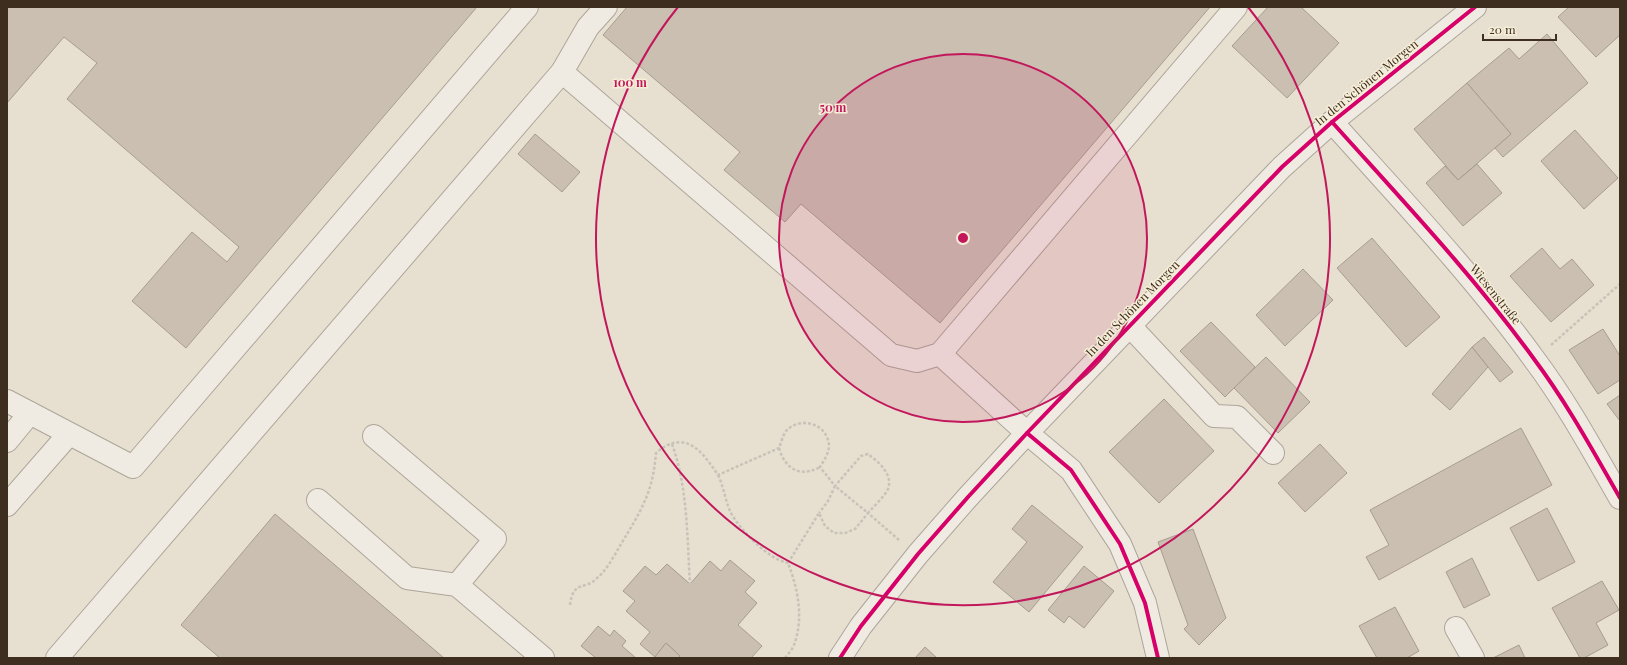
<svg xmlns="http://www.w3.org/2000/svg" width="1627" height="665" font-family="'Playfair Display',serif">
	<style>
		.building { fill: #cbbfb2; stroke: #a89c90 }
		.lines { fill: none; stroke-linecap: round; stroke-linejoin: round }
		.minor-casing { stroke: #ada599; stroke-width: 24 }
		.path { stroke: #c8c2b9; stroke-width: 2.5; stroke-dasharray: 3 2; stroke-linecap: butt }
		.minor { stroke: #efebe3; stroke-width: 22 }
		.cycleway-casing { stroke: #f7eed8; stroke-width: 6 }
		.cycleway { stroke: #d6006c; stroke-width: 4 }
		.ring { fill: none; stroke: #c2185b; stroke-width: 2 }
		.labels { text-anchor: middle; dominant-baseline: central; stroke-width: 3; stroke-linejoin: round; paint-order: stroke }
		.street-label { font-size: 12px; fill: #3d2e20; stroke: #f7eed8 }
		.centre { fill: #c2185b; stroke: #f7eed8; stroke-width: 2 }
		.ring-label { font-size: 12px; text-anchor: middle; font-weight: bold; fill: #c2185b; stroke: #f7eed8; stroke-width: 3; stroke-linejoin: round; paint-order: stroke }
	</style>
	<rect width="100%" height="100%" fill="#e7e0d1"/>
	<g class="building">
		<polygon points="7,7 477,7 186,348 132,301 192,232 227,262 239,247 67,99 97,63 64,37 7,103"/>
		<polygon points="627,7 1210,7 940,323 801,204 785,222 724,170 740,152 603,35"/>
		<polygon points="1268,7 1301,7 1339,43 1287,98 1232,46"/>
		<polygon points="1569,7 1620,7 1620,35 1596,57 1558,17"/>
		<polygon points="1547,34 1588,83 1503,157 1495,148 1511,134 1467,83 1509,48 1519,59"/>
		<polygon points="1467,83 1511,134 1458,180 1414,129"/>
		<polygon points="1575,130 1618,178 1584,209 1541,161"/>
		<polygon points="535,134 580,172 562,192 518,154"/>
		<polygon points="1477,164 1502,193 1463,226 1426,183 1445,166 1458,180"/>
		<polygon points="1372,238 1440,317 1406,347 1337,268"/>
		<polygon points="1542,248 1560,269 1572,259 1594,285 1551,322 1510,276"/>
		<polygon points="1303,269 1333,300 1285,346 1256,315"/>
		<polygon points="1211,322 1255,367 1225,397 1180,351"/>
		<polygon points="1603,329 1620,356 1620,380 1598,394 1569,350"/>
		<polygon points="1484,337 1513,372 1500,382 1472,347"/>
		<polygon points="1472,347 1488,367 1450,410 1432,394"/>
		<polygon points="1266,357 1310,402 1278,433 1234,388"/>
		<polygon points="1620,395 1620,421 1607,404"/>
		<polygon points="1164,399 1214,451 1159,503 1109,452"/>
		<polygon points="1521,428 1552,485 1379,580 1366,557 1389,545 1370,510"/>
		<polygon points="1320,444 1347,473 1305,512 1278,483"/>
		<polygon points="1032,505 1083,547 1029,612 993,582 1027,542 1012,529"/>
		<polygon points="1547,508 1575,562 1538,581 1510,528"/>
		<polygon points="275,514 444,658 220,658 181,625"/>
		<polygon points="1193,529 1226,618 1199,645 1184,629 1188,625 1158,542"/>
		<polygon points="1472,558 1490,595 1464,608 1446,572"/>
		<polygon points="730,560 755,581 745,592 757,603 738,625 762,646 751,658 678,658 680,656 666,643 655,657 640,644 650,632 626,611 635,601 623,591 645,566 656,575 667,564 690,584 710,561 721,571"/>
		<polygon points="1084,566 1114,591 1084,628 1069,616 1064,623 1048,610"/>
		<polygon points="1602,581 1619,610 1596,623 1608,645 1584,658 1580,658 1552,608"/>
		<polygon points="1395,607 1419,651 1407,658 1377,658 1359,626"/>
		<polygon points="598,626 610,636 614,630 626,641 622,646 636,658 596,658 581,646"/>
		<polygon points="666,643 680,656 678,658 654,658"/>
		<polygon points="1519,645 1525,658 1493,658"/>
		<polygon points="925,647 937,658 915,658"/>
	</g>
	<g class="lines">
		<defs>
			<g id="minor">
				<polyline points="562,72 891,355 917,361 940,354 1236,7"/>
				<path d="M1332,122C1401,199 1473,275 1534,359C1567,403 1593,451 1620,498"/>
				<polyline points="1130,326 1214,416 1237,417 1273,453"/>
				<polyline points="940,354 1027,433 1071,470 1120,544 1145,603 1158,658"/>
				<polyline points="7,401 133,467 527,7"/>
				<polyline points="374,436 495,539 457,585"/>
				<polyline points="7,441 30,413"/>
				<polyline points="318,500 407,578 457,585 543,658"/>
				<polyline points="7,505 69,434"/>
				<polyline points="1456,628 1473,658"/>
				<polyline points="57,658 562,72 588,27 606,7"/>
				<polyline points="840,658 861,626 918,554 968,497 1027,433 1282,167 1332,122 1475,7"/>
			</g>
		</defs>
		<use href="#minor" class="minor-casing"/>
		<g class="path">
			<polyline points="1551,345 1620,284"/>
			<path d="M672,444C688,488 687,538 690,584"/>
			<path d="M779,448C785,469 800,478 820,467"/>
			<path d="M718,475C724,487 725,501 731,513C741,531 768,559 788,563"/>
			<path d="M570,605C573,580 585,590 596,579C607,570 614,556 621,544C641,511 653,492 656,453C685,428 702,451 718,475L779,448C781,443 783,435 786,431C800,416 827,423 829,445C829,454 824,460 820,467L835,486L861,456L868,454C879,462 895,476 887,491C882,499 874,506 868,513L835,486L828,501L819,513"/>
			<path d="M785,658C788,654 792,650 794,645C804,618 798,589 788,563L819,513L825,526L834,533H845L855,529L868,513L899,540"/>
		</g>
		<use href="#minor" class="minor"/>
		<defs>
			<g id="cycleway">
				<path d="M1332,122C1401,199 1473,275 1534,359C1567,403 1593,451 1620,498"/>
				<polyline points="1027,433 1071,470 1120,544 1145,603 1158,658"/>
				<polyline points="840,658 861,626 918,554 968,497 1027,433 1282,167 1332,122 1475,7"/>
			</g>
		</defs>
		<use href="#cycleway" class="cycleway-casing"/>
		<use href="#cycleway" class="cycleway"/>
	</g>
	<circle cx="963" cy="238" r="184" fill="#c2185b" fill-opacity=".12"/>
	<g class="ring">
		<circle cx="963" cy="238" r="184"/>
		<path d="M1248 7A367 367 0 1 1 678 7"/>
	</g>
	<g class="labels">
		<g class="street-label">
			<text transform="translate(1366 82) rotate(-39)">In den Schönen Morgen</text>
			<text transform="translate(1496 294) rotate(51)">Wiesenstraße</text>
			<text transform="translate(1132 308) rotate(-46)">In den Schönen Morgen</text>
		</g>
	</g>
	<circle cx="963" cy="238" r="6" class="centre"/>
	<g class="ring-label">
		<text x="630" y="87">100 m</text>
		<text x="833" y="112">50 m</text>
	</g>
	<rect width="1627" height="665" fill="none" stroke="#3d2e20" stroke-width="16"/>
	<path d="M1483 34v6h73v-6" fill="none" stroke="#3d2e20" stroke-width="2"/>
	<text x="1489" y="34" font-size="12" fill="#3d2e20" stroke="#f7eed8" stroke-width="3" paint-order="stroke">20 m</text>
</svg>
